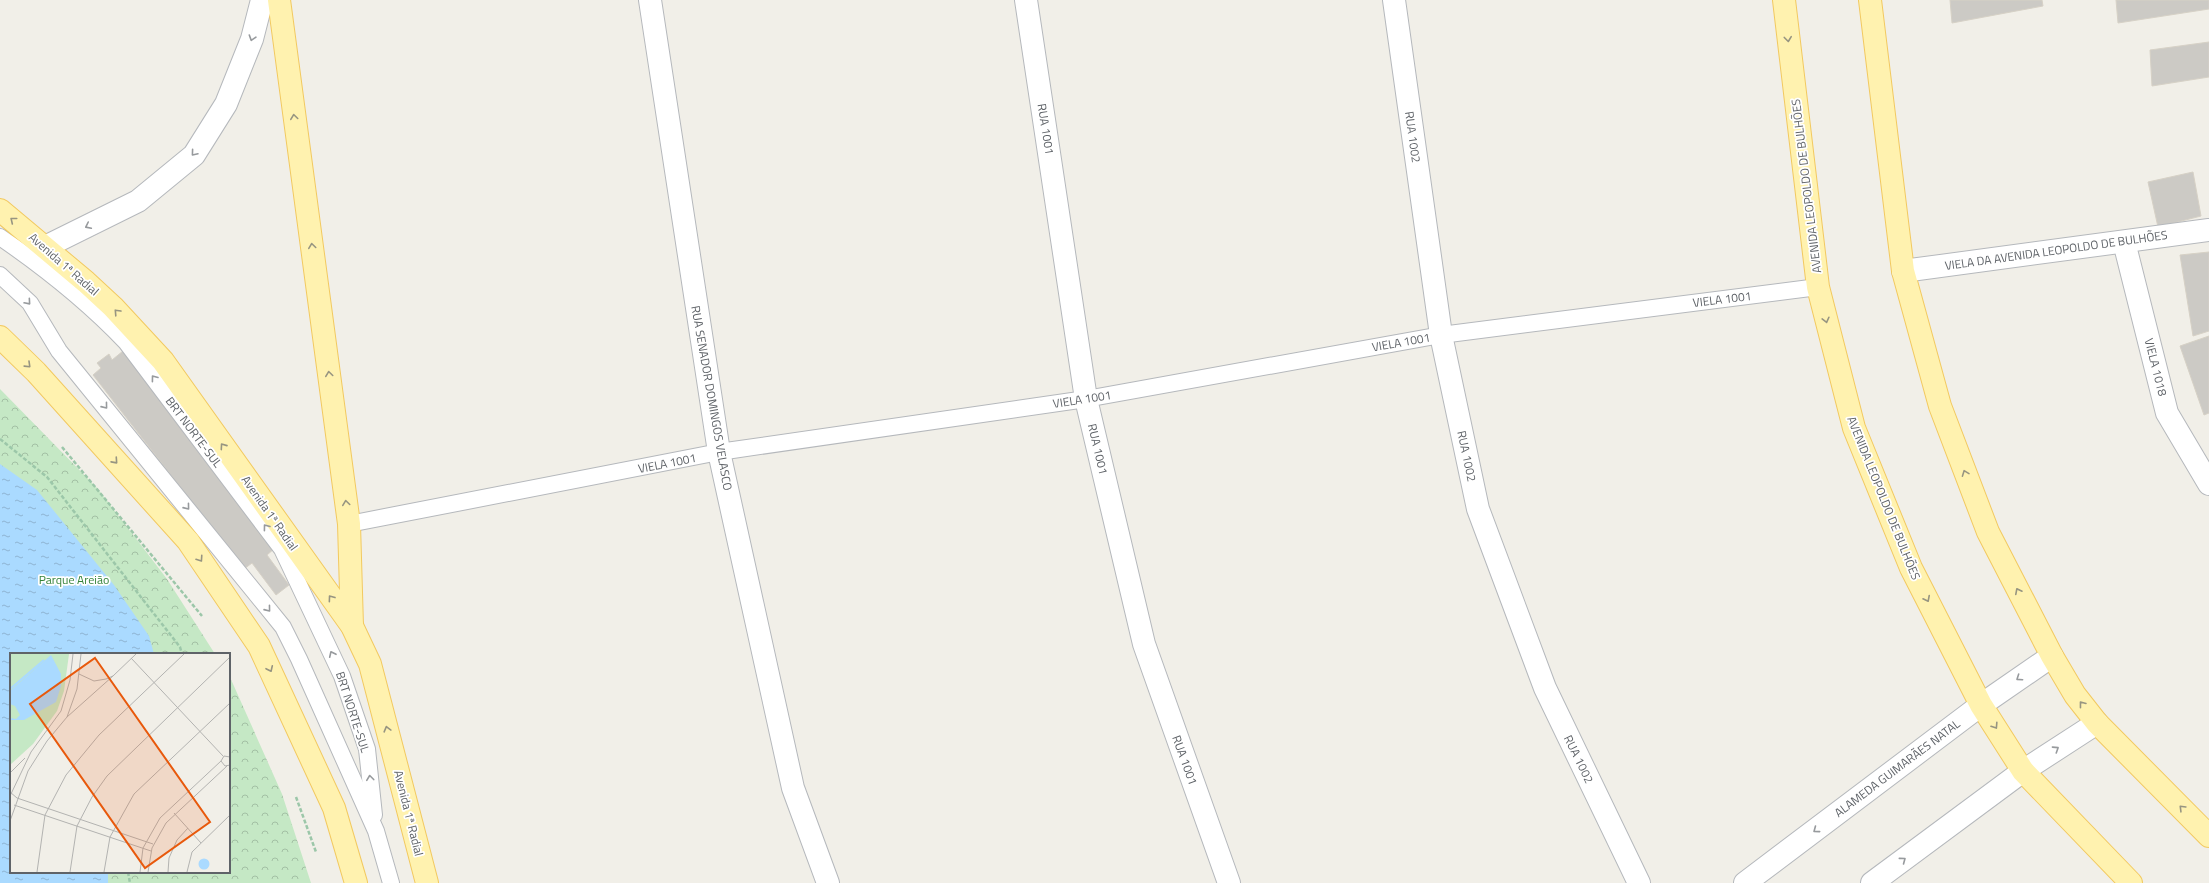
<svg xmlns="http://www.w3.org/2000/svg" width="2209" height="883" font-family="'Titillium Web',sans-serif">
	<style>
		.park { fill: url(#park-crowns) }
		.water { fill: url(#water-ripples) }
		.building { fill: #cccac5; stroke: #d6d1c6 }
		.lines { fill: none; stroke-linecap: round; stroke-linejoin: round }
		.service-casing { stroke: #b5b8bc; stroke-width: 18 }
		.minor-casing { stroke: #b5b8bc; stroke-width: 24 }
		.tertiary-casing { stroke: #b5b8bc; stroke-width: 24 }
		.primary-casing { stroke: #f2c960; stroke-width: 24 }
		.path { stroke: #9cc7a9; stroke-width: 2.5; stroke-dasharray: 4 2; stroke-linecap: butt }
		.service { stroke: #fff; stroke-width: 16 }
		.minor { stroke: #fff; stroke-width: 22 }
		.tertiary { stroke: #fff; stroke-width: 22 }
		.primary { stroke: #fff2af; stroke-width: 22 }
		.oneway { stroke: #979a9d }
		.oneway2 { stroke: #979581 }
		.labels { text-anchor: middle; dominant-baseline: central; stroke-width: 3.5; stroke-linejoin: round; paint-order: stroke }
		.street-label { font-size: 12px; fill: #5f6368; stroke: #fff }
		.park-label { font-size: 12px; fill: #348238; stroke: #fff }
		.inset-river { fill: none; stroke: #aadaff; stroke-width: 2 }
		.inset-road { fill: none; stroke: #b3b3b1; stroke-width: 1 }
		.view { fill: #e8590c; fill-opacity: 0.15; stroke: #e8590c; stroke-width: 2 }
		.inset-edge { fill: none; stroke: #5f6368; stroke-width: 2 }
	</style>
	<defs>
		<pattern id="park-crowns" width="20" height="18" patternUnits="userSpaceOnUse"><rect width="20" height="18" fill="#c5e8c5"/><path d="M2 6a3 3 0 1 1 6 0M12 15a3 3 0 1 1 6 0" fill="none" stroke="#a3c0a4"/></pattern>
		<pattern id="water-ripples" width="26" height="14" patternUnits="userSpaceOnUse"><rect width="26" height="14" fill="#aadaff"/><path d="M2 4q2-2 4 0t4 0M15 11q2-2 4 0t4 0" fill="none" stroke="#8eb4d2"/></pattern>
	</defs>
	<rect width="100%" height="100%" fill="#f1efe8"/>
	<polygon class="park" points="0,389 98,489 167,579 215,654 11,654 11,872 229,872 229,675 282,794 311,883 0,883"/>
	<polygon class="water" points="0,464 37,490 114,585 149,636 154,654 11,654 11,872 108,872 108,883 0,883"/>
	<g class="building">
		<polygon points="1950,0 2042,0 2043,6 1952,23"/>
		<polygon points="2116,0 2209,0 2209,9 2118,23"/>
		<polygon points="2209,42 2209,77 2152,86 2150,50"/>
		<polygon points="2193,172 2201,216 2158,227 2148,182"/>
		<polygon points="2209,252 2209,331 2193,336 2180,255"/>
		<polygon points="2209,336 2209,413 2204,415 2180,346"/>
		<polygon points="123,351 275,548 267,555 289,585 276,595 252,563 244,569 93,375 101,368 97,363 109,354 112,360"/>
	</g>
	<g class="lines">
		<defs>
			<g id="service">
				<path d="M0,237C45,268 88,302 126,342L282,549L342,676L367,749L374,815"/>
				<polyline points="0,275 30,303 59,351 283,627 299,659 376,831 391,883"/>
				<polyline points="349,524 719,452 1086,399 1441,335 1818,287"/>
			</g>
			<g id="minor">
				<polyline points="650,0 719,452 793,788 828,883"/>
				<polyline points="1026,0 1086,399 1144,644 1229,883"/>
				<polyline points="1394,0 1441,335 1478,509 1545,688 1639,883"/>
				<polyline points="2124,242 2167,413 2209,484"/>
				<polyline points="1903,271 2209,230"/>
			</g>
			<g id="tertiary">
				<polyline points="45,247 138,201 194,155 226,104 252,39 262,0"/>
				<polyline points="1745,883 1981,705 2052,656"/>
				<polyline points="1872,883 2023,771 2097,723"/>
			</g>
			<g id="primary">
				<polyline points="279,0 349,524 352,626"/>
				<polyline points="1784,0 1818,287 1854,428 1911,568 1981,705 2023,771 2131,883"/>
				<polyline points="1870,0 1903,271 1940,406 1988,532 2052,656 2075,695 2097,723 2209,836"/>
				<polyline points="0,210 86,282 113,307 163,361 352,626 370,664 427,883"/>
				<polyline points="0,337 36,372 188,541 259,646 334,808 356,883"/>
			</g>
		</defs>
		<use href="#service" class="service-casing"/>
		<use href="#minor" class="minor-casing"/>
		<use href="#tertiary" class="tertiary-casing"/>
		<use href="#primary" class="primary-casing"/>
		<g class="path">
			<polyline points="0,439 47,477 180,647 182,654"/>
			<polyline points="62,447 202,616"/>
			<polyline points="296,797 316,852"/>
			<polyline points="128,872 130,883"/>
		</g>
		<use href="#service" class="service"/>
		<use href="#minor" class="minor"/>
		<use href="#tertiary" class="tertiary"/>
		<use href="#primary" class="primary"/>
	</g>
	<defs><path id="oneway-chevron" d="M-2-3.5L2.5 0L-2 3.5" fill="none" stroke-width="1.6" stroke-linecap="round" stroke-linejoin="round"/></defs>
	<g class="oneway">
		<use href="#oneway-chevron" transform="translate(252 38) rotate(108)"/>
		<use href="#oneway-chevron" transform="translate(194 153) rotate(130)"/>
		<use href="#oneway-chevron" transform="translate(88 226) rotate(154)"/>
		<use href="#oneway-chevron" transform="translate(28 302) rotate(49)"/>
		<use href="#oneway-chevron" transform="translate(154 378) rotate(-127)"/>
		<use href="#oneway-chevron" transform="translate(105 406) rotate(51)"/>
		<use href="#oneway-chevron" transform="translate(187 507) rotate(51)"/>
		<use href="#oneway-chevron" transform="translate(266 527) rotate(-127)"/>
		<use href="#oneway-chevron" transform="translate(268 609) rotate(51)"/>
		<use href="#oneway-chevron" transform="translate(332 654) rotate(-115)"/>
		<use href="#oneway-chevron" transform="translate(2019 678) rotate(146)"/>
		<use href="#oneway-chevron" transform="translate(2056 749) rotate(-33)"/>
		<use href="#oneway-chevron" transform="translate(370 778) rotate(-97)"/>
		<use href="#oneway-chevron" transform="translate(1816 830) rotate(143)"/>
		<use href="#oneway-chevron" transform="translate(1903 860) rotate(-37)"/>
	</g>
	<g class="oneway2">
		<use href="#oneway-chevron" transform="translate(1788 39) rotate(83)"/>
		<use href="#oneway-chevron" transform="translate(294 117) rotate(-98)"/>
		<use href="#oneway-chevron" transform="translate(13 220) rotate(-141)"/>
		<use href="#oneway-chevron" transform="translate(312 246) rotate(-98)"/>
		<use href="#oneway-chevron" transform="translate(117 312) rotate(-133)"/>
		<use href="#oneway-chevron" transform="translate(1826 320) rotate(76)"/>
		<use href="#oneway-chevron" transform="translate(28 365) rotate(44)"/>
		<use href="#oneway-chevron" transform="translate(329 374) rotate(-98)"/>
		<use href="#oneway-chevron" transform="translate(223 446) rotate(-125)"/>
		<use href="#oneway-chevron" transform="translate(115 461) rotate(48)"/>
		<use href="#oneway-chevron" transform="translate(1965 473) rotate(-111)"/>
		<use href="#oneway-chevron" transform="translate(346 503) rotate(-98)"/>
		<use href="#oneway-chevron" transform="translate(200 559) rotate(56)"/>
		<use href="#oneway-chevron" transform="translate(2018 591) rotate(-117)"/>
		<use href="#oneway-chevron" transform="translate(331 598) rotate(-126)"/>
		<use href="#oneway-chevron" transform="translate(1927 599) rotate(63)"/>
		<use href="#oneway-chevron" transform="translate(270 669) rotate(65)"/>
		<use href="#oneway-chevron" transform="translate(2082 704) rotate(-128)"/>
		<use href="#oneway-chevron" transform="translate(1995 726) rotate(57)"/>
		<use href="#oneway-chevron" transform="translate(387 729) rotate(-105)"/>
		<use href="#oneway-chevron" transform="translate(2182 808) rotate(-135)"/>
	</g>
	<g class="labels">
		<g class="street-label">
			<text transform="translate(1046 129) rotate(81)">RUA 1001</text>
			<text transform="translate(1413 137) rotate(82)">RUA 1002</text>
			<text transform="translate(1806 186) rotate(-97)">AVENIDA LEOPOLDO DE BULHÕES</text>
			<text transform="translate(2056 250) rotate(-8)">VIELA DA AVENIDA LEOPOLDO DE BULHÕES</text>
			<text transform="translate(64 264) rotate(41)">Avenida 1ª Radial</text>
			<text transform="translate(1722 299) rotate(-7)">VIELA 1001</text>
			<text transform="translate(1401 342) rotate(-10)">VIELA 1001</text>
			<text transform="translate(2156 367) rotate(76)">VIELA 1018</text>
			<text transform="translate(712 398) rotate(80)">RUA SENADOR DOMINGOS VELASCO</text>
			<text transform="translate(1082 399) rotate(-9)">VIELA 1001</text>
			<text transform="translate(194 432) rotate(53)">BRT NORTE-SUL</text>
			<text transform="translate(1098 449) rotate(77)">RUA 1001</text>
			<text transform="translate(1467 456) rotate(78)">RUA 1002</text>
			<text transform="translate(667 463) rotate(-11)">VIELA 1001</text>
			<text transform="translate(1884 498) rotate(68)">AVENIDA LEOPOLDO DE BULHÕES</text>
			<text transform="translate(270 513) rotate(55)">Avenida 1ª Radial</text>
			<text transform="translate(353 712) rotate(72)">BRT NORTE-SUL</text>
			<text transform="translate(1579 759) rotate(64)">RUA 1002</text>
			<text transform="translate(1185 760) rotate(70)">RUA 1001</text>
			<text transform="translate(1897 768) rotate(-37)">ALAMEDA GUIMARÃES NATAL</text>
			<text transform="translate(409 813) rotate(76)">Avenida 1ª Radial</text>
		</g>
		<g class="park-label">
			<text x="74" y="579">Parque Areião</text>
		</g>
	</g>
	<g transform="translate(10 653)">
		<rect width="220" height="220" fill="#f1efe8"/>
		<path d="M0,1H59L54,38L47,58L23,91L0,112Z" fill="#c5e8c5"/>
		<path d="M41,2L51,21V33L46,49L14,67H0V65L6,66L10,62L5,53L0,51V38ZM188.5 211a5.5 5.5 0 1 1 11 0a5.5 5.5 0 1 1-11 0Z" fill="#aadaff"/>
		<path class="inset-river" d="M0,36L34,7"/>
		<path class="inset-road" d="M121,5L213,103M69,21L84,28L96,26L103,23L126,1M57,64L103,23M220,104L214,103L211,108L215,113L220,112M0,120L15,105M0,139L7,145L143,191M0,143L21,99L51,58L60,27L63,1M4,152L141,198M164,160L191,190M0,168L18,118L37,88L57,64L67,36L71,1M27,219L35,162L56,122L89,82L174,1M60,219L67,173L82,144L97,123L220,4M94,219L100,184L124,141L220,50M130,219L133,195L150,165L211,108M138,219L142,195L156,170L217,113M158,219L159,205L167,187L178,175M177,219L182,199L220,162"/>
		<path class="view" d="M85,5L200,169L135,215L20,51Z"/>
		<rect width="220" height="220" class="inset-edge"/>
	</g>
</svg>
